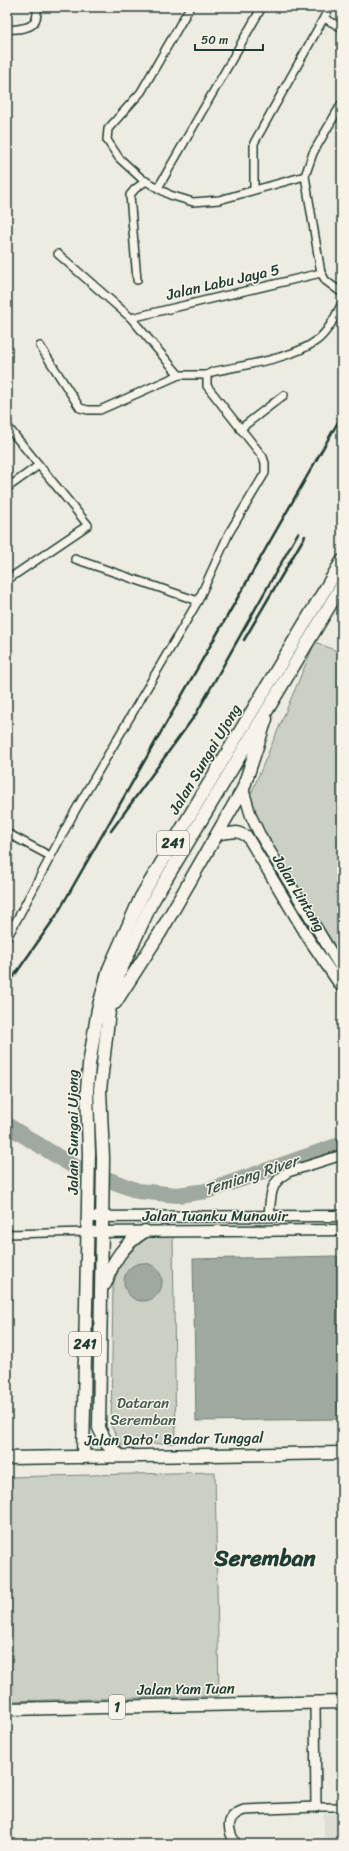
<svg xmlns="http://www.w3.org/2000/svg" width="349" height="1851" font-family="Sriracha,sans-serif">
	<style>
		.built { fill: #ddddd2 }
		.green { fill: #cccfc4; stroke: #76867c }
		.water { fill: #9fa99f; stroke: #6c7e74 }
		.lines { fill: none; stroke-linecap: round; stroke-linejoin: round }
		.river { stroke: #9fa99f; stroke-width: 16 }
		.minor-casing { stroke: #1f3d34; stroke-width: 10 }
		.tertiary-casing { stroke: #1f3d34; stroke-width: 12 }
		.secondary-casing { stroke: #1f3d34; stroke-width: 13 }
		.trunk-casing { stroke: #1f3d34; stroke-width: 15 }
		.minor { stroke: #f7f3e8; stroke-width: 7 }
		.tertiary { stroke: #f7f3e8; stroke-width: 9 }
		.secondary { stroke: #f7f3e8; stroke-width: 10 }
		.trunk { stroke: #f7f3e8; stroke-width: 12 }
		.rail { stroke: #1f3d34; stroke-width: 2.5 }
		.labels { text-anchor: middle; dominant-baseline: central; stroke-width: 3; stroke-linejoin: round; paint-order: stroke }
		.shield { fill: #f7f3e8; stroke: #60746a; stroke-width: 1 }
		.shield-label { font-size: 14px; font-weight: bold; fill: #1f3d34 }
		.street-label { font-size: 15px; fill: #1f3d34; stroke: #f7f3e8 }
		.park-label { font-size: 15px; fill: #425a51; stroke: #f7f3e8 }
		.water-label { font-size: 16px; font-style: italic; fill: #3f584f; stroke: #f7f3e8 }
		.town-label { font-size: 23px; font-weight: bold; fill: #1f3d34; stroke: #f7f3e8 }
	</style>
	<rect width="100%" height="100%" fill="#eeece1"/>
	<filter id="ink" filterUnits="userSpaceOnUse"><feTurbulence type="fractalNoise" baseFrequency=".025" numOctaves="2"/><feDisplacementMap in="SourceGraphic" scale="8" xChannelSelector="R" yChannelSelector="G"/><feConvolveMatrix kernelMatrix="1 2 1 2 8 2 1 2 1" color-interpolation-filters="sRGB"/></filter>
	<g filter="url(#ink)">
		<polygon class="built" points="324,1813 342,1814 342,1844 324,1844"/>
		<g class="green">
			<polygon points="315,642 342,653 342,957 249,810 250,796"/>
			<path d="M147,1236L173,1237L176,1443L121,1445L111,1426L113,1286C119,1264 128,1249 147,1236Z"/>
			<polygon points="215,1472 219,1696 7,1701 7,1477"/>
		</g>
		<g class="water">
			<polygon points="338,1256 340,1419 196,1421 193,1259"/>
			<circle cx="143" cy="1282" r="19"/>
		</g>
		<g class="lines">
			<polyline class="river" points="7,1125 73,1166 138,1191 177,1195 207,1191 342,1144"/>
			<defs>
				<g id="minor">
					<polyline points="190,7 141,92 108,129 107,140 119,158 142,179 170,195 193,202 219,200 305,176"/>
					<polyline points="324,18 342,28"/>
					<path d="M7,30C24,28 39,30 37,7"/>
					<polyline points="342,103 313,153 305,176 321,273 326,281 342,293"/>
					<polyline points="158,188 262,7"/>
					<polyline points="254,189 254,143 330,7"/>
					<polyline points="58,254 131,318 179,375"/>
					<polyline points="137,280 130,195 135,189 146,181"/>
					<polyline points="131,318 321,273"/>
					<polyline points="40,346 80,408 88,410 100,410 179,375 207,375"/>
					<path d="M207,375L212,372C242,365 292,359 316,341C328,332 335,317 342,303"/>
					<polyline points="7,426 88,525 7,580"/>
					<polyline points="240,429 284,395"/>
					<polyline points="7,488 39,465"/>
					<polyline points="75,559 198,601"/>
					<polyline points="7,833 50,856"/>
					<polyline points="7,938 75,811 198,601 229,533 265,473 265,463 263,457 207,386 207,375"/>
					<polyline points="7,1234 88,1232"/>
					<polyline points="316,1807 342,1807"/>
				</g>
				<g id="tertiary">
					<path d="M269,1216C271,1196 269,1183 288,1172L342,1155"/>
					<path d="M236,1844C227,1830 225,1816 244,1810L316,1807L315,1702"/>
				</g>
				<g id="secondary">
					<polyline points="243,789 251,816 259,833 342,970"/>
					<polyline points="219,834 237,832 247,836 308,938 342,988"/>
					<polyline points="88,1217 342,1216"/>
					<polyline points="88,1232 342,1230"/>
				</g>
				<g id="trunk">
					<polyline points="115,1003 160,933 243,789 266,719"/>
					<path d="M105,1284C113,1260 124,1244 145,1231"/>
					<polyline points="120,1456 107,1444 99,1428 103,1158 100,1090 109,1011 119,974 151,904 342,585"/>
					<polyline points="83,1457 89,1154 87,1090 89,1065 98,1009 109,969 141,897 342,561"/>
					<polyline points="7,1458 342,1453"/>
					<polyline points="7,1709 342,1702"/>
				</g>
			</defs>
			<use href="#minor" class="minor-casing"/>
			<use href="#tertiary" class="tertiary-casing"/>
			<use href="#secondary" class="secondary-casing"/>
			<use href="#trunk" class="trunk-casing"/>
			<use href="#minor" class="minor"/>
			<use href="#tertiary" class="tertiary"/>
			<use href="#secondary" class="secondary"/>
			<use href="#trunk" class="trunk"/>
			<g class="rail">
				<polyline points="244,640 305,536"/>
				<polyline points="111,831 196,714 298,533"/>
				<polyline points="7,986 56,916 342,415"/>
			</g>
		</g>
	</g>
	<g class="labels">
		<g class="shield">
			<rect x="157" y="831" width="32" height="24" rx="3"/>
			<rect x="69" y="1332" width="32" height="24" rx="3"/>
			<rect x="109" y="1695" width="16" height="24" rx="3"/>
		</g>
		<g class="shield-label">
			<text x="173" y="843">241</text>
			<text x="85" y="1344">241</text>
			<text x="117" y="1707">1</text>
		</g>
		<g class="street-label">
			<text transform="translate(223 282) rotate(-13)">Jalan Labu Jaya 5</text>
			<text transform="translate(205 759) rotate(-59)">Jalan Sungai Ujong</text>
			<text transform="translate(299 893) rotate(59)">Jalan Lintang</text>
			<text transform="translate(73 1132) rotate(-90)">Jalan Sungai Ujong</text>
			<text x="215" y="1216">Jalan Tuanku Munawir</text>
			<text transform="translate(174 1439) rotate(-1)">Jalan Dato' Bandar Tunggal</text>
			<text transform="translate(186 1689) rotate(-1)">Jalan Yam Tuan</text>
		</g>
		<g class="park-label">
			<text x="143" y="1403">Dataran<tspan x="143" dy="17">Seremban</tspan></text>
		</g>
		<g class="water-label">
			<text transform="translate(251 1175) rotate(-18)">Temiang River</text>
		</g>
		<g class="town-label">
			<text x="265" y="1558">Seremban</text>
		</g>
	</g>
	<rect width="349" height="1851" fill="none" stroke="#f7f3e8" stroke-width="24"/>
	<rect x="12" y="12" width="325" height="1827" fill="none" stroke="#1f3d34" stroke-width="1.5" filter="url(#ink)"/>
	<path d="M195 44v6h68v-6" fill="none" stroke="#1f3d34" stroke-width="2"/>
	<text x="201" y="44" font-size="12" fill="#1f3d34" stroke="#f7f3e8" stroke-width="3" paint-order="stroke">50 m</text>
</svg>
